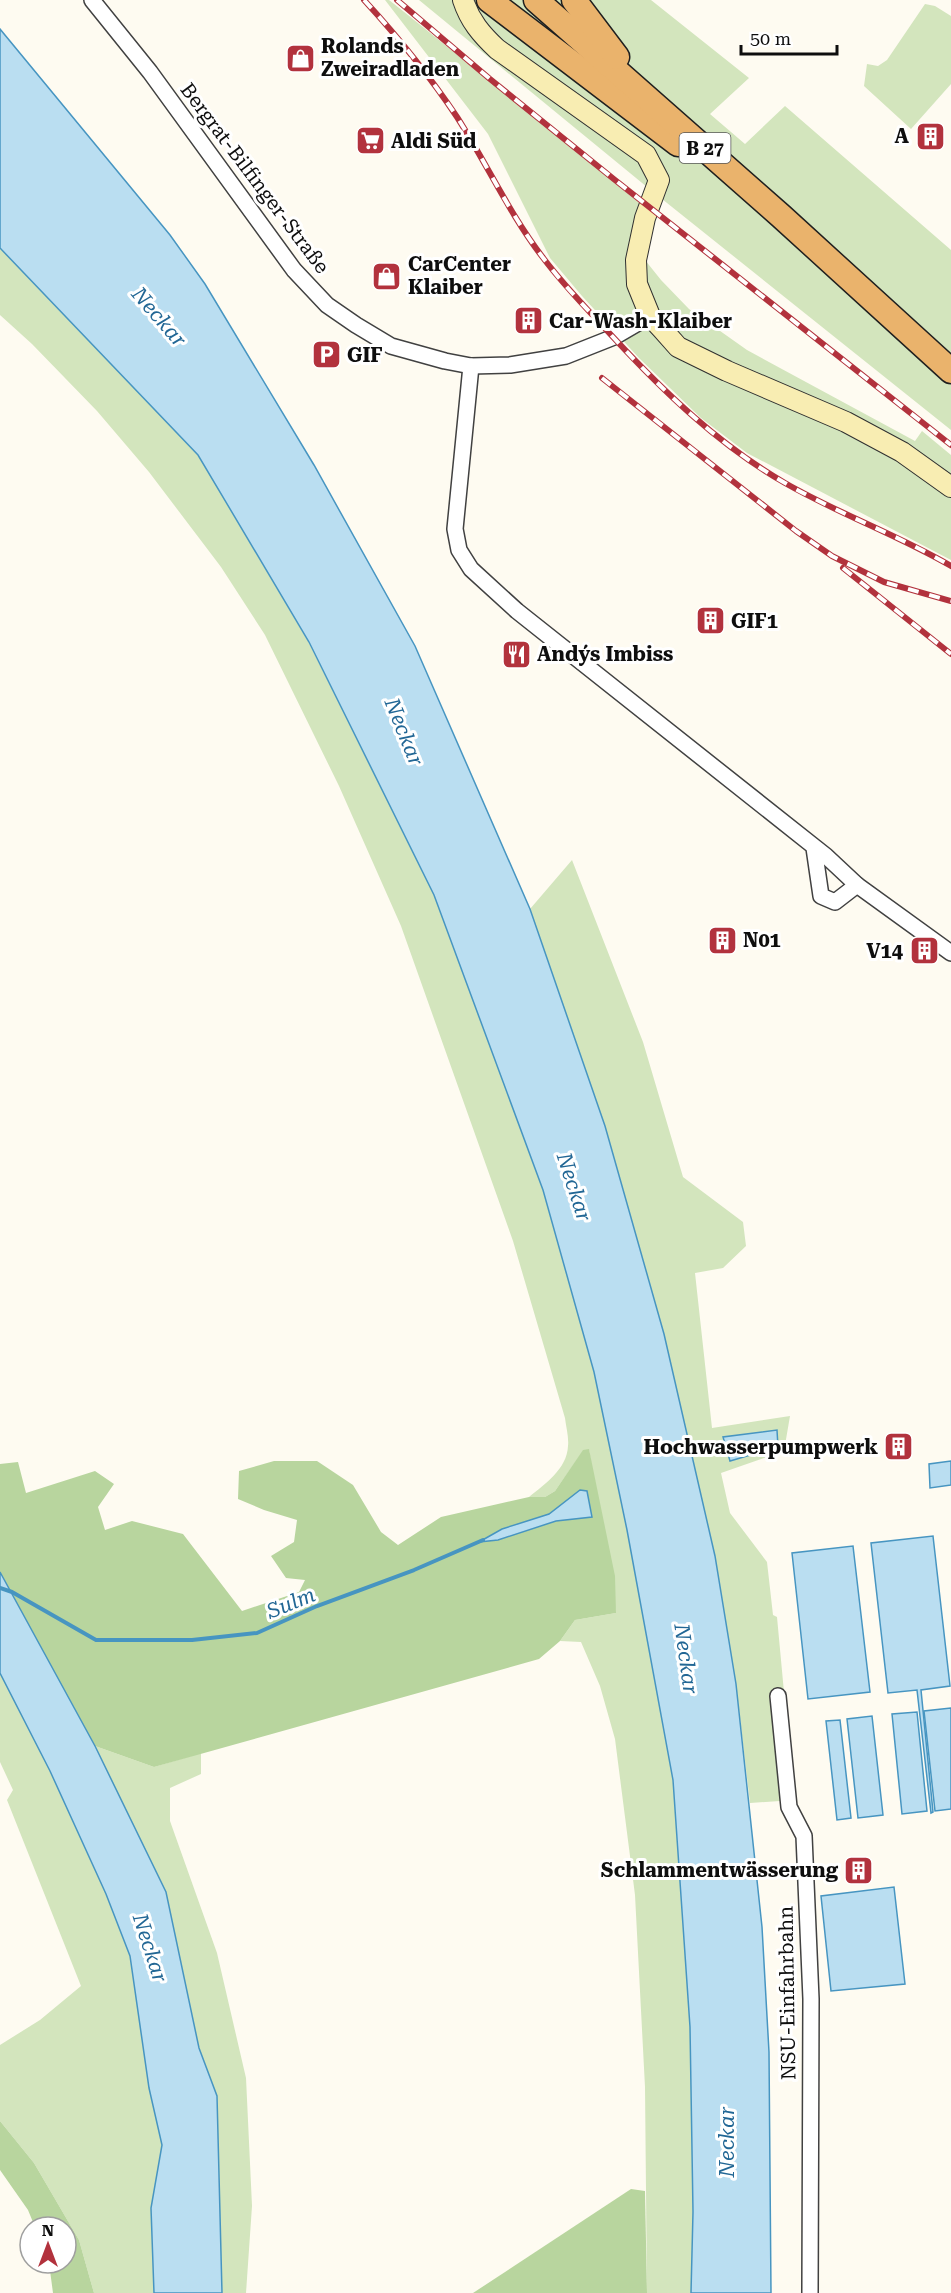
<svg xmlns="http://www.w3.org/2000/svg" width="951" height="2293" font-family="'Roboto Serif',serif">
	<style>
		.green { fill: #d3e5bd }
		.forest { fill: #b8d59e }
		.water { fill: #badef1; stroke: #4795c1; stroke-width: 1.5 }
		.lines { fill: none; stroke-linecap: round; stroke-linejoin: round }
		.stream { stroke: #4795c1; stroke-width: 4 }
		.minor-casing { stroke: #414141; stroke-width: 18 }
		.secondary-casing { stroke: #303030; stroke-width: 22 }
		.trunk-casing { stroke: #1f1f1f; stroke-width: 27 }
		.minor { stroke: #fff; stroke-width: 15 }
		.secondary { stroke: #f8edb2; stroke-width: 20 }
		.trunk { stroke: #eab36c; stroke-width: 24 }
		.rail-casing { stroke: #b2323d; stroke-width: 6 }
		.rail { stroke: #fff; stroke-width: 4; stroke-dasharray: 11; stroke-linecap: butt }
		.labels { text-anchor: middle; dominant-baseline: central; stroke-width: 6; stroke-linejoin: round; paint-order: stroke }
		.shield { fill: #fff; stroke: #565656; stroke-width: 1.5 }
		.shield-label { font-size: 18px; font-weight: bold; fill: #0e0e0e }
		.poi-label { font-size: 20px; font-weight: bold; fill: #0e0e0e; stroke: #fff; text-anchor: start }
		.street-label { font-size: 20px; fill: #0e0e0e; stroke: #fff }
		.water-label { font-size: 21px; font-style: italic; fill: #226795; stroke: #fff }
	</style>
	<rect width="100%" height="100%" fill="#fefbf1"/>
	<g class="green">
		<polygon points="385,0 389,0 408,15 650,211 645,260 661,280 689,309 747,350 915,441 922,431 951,455 951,560 747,453 701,418 639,358 582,296 550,258 488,134"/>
		<polygon points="419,0 651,0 749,78 710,114 745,144 785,106 951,250 951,430 647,187"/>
		<polygon points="925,4 935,6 951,16 951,84 911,129 864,86 867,64 878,66 887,60"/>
		<path d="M0,248L198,455L309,643L434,895L543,1190L594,1372L627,1530L673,1780L690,2027L693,2212L691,2293H647L645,2087L635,1895L615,1739L600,1686L581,1642L560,1641L575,1620L616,1613L589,1450L583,1451L555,1491L545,1497H529C545,1484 567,1469 568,1446C569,1437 566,1427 565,1418L513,1241L401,926L339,786L265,635L221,567L149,472L97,411L32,344L0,315Z"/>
		<polygon points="572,860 643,1042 683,1177 743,1222 746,1246 723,1268 695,1273 712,1428 790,1416 784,1451 721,1473 730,1513 767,1562 773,1615 777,1617 794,1800 750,1803 736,1684 530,909"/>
		<polygon points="0,1673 50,1771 106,1894 130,1956 149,2088 162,2145 151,2208 154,2293 94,2293 79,2240 34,2163 0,2121 0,2045 40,2020 81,1986 7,1800 13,1790 0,1762"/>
		<polygon points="95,1746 154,1767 201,1753 201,1774 170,1788 170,1821 217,1953 246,2078 252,2206 246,2293 222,2293 217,2096 199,2048 166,1892"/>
	</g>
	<g class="forest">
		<polygon points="589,1449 615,1576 616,1613 575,1620 560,1641 539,1659 154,1767 95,1746 0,1572 0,1464 18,1462 26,1493 95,1471 114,1484 98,1507 105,1530 132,1521 183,1534 242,1611 299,1592 305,1580 286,1578 271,1556 294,1542 297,1520 264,1510 238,1499 239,1471 274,1461 317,1461 353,1485 381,1532 398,1545 441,1517 529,1497 545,1497 555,1491 583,1450"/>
		<polygon points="0,2121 34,2163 79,2240 94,2293 53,2293 49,2263 66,2263 66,2227 35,2227 28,2210 0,2170"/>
		<polygon points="631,2189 645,2191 647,2293 473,2293"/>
	</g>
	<g class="water">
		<polygon points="0,29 170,235 205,284 314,465 415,646 530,909 605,1126 664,1334 715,1556 736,1684 762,1927 769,2052 771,2293 691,2293 693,2212 690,2027 673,1780 627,1530 594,1372 543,1190 434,895 309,642 198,455 0,248"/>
		<polygon points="777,1430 778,1447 730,1461 723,1437"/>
		<polygon points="951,1461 951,1485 930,1488 929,1464"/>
		<polygon points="580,1490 587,1491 592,1517 556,1521 498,1540 479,1542 502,1529 549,1514"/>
		<polygon points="933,1536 950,1686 921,1690 933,1812 931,1813 917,1690 888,1693 871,1543"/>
		<polygon points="853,1546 870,1692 808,1699 792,1553"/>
		<polygon points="0,1572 95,1746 166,1892 199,2048 217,2096 222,2293 154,2293 151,2208 162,2145 149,2088 130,1956 106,1894 50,1771 0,1673"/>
		<polygon points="951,1708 951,1809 935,1811 924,1711"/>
		<polygon points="917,1712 927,1811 902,1814 892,1714"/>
		<polygon points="872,1716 883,1815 858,1818 847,1719"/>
		<polygon points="840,1720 851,1818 837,1820 826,1721"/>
		<polygon points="894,1887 905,1984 831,1991 821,1896"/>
	</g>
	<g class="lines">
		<polyline class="stream" points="0,1588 12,1592 96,1640 192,1640 257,1633 317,1606 414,1570 483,1540"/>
		<defs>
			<g id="minor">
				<polyline points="92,0 150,72 294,270 327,305 356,325 391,346 445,361 471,366 510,365 566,356 614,337 650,316"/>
				<polyline points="471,366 455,529 459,550 471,569 517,611 826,856 857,885 835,902 821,896 814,848"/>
				<polyline points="857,885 951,953"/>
				<polyline points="778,1696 789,1807 804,1836 811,1999 810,2293"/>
			</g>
			<path id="secondary" d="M463,0C470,21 481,34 497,49L646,155L659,180L645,218L636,260L637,284L650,316L662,329L678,347L727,371L846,422L902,452L951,487"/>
			<g id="trunk">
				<polyline points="489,0 678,144"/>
				<polyline points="536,0 781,216 951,371"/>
				<polyline points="574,0 617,57"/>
			</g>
		</defs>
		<use href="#minor" class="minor-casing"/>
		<use href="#secondary" class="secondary-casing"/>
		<use href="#trunk" class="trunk-casing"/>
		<use href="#minor" class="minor"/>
		<use href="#secondary" class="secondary"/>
		<use href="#trunk" class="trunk"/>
		<defs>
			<g id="rail">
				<path d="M364,0C398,37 429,75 457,117C487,164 510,215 544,259C565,287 590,312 613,337C665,393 719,445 785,483C839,514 898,535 951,566"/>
				<polyline points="397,0 490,79 615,180 951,445"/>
				<polyline points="602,378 796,531 832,556 884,582 951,601"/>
				<polyline points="843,568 951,654"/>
			</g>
		</defs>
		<use href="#rail" class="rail-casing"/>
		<use href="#rail" class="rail"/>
	</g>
	<defs>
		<symbol id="shop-square" viewBox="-11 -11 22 22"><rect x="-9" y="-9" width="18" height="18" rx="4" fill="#b2323d" stroke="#fff"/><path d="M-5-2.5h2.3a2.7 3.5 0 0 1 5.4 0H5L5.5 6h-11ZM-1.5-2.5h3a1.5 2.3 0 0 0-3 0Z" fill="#fff"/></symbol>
		<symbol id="building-square" viewBox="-11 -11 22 22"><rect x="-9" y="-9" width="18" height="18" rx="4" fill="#b2323d" stroke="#fff"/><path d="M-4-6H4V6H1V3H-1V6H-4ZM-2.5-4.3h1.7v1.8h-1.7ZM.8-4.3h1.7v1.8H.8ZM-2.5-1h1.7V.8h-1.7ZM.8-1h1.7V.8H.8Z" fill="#fff"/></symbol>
		<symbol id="supermarket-square" viewBox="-11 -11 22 22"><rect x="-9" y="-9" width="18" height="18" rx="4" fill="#b2323d" stroke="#fff"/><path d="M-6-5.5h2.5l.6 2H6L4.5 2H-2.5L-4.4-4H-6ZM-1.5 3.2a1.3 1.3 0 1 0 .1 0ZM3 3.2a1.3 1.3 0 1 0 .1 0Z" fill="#fff"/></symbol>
		<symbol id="parking-square" viewBox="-11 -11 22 22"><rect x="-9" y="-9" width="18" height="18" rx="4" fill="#b2323d" stroke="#fff"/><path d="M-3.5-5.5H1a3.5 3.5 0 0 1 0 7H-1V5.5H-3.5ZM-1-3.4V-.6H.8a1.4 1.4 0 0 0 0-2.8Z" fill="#fff"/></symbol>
		<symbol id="restaurant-square" viewBox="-11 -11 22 22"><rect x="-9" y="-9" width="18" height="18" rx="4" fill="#b2323d" stroke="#fff"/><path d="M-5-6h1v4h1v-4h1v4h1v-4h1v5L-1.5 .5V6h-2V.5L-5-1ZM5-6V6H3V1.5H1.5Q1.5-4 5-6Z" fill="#fff"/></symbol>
	</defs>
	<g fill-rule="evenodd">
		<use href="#shop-square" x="284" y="42" width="33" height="33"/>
		<use href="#building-square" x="914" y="120" width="33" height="33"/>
		<use href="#supermarket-square" x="354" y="124" width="33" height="33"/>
		<use href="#shop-square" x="370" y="260" width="33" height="33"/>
		<use href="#building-square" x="512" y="304" width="33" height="33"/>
		<use href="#parking-square" x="310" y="338" width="33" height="33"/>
		<use href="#building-square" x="694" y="604" width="33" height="33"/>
		<use href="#restaurant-square" x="500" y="638" width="33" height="33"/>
		<use href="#building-square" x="706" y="924" width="33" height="33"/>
		<use href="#building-square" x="908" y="934" width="33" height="33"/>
		<use href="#building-square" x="882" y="1430" width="33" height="33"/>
		<use href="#building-square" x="842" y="1854" width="33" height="33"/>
	</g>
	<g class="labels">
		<rect class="shield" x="679.5" y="133" width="51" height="30" rx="4.5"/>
		<g class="shield-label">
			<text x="705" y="148">B 27</text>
		</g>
		<g class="poi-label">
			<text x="321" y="46">Rolands<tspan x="321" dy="23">Zweiradladen</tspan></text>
			<text x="909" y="136" text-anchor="end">A</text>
			<text x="391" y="141">Aldi Süd</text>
			<text x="408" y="264">CarCenter<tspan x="408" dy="23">Klaiber</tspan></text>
			<text x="549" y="321">Car-Wash-Klaiber</text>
			<text x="347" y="355">GIF</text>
			<text x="731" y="621">GIF1</text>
			<text x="537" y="654">Andy´s Imbiss</text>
			<text x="743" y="940">N01</text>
			<text x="903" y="951" text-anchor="end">V14</text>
			<text x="878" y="1447" text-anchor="end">Hochwasserpumpwerk</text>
			<text x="838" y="1870" text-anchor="end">Schlammentwässerung</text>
		</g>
		<g class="street-label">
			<text transform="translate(255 178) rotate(53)">Bergrat-Bilfinger-Straße</text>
			<text transform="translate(787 1993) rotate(-91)">NSU-Einfahrbahn</text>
		</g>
		<g class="water-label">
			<text transform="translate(159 317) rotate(49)">Neckar</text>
			<text transform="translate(404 732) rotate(68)">Neckar</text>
			<text transform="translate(574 1187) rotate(72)">Neckar</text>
			<text transform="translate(291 1603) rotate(-22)">Sulm</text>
			<text transform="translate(686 1659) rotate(82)">Neckar</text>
			<text transform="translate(150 1948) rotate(72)">Neckar</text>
			<text transform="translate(727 2142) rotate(-90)">Neckar</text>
		</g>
	</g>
	<g transform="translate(48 2245)"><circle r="28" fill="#ffffff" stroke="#9f9f9f" stroke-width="1.5"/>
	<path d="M0-4.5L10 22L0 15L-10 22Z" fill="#b2323d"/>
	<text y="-9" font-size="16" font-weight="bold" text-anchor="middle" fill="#0e0e0e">N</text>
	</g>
	<path d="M741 45v9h96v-9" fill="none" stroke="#0e0e0e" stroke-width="3"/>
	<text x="750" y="45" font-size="18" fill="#0e0e0e" stroke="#ffffff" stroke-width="4.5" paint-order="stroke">50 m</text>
</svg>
